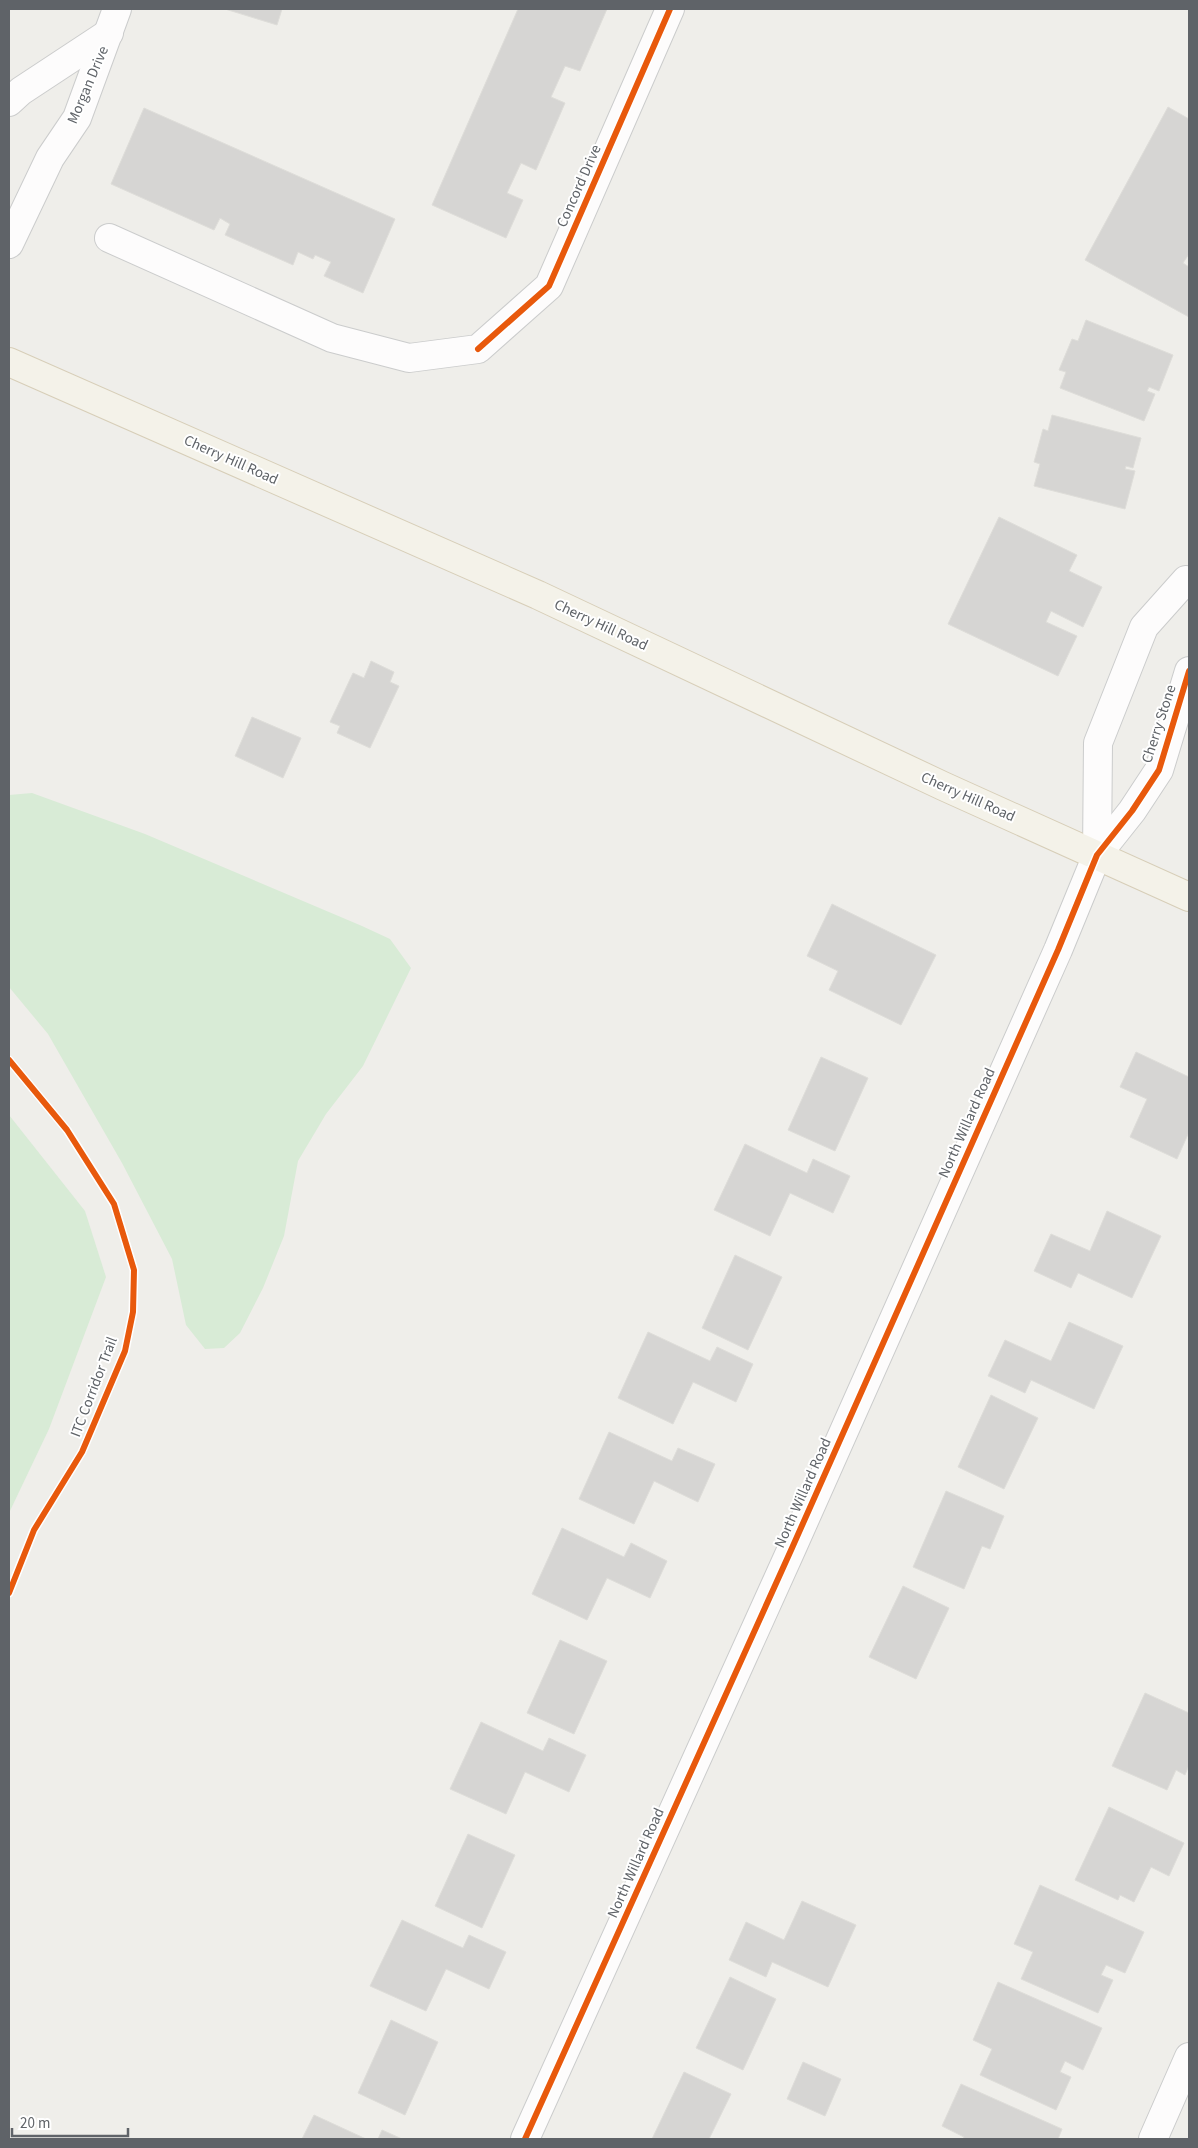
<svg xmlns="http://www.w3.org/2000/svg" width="1198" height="2148" font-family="'Source Sans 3',sans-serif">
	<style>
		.green { fill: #d8ebd6 }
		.building { fill: #d6d5d3; stroke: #deddd9 }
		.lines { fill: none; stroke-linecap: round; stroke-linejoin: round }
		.minor-casing { stroke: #cbcccc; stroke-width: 30 }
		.major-casing { stroke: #d7ceb8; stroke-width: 30 }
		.minor { stroke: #fdfcfc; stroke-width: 28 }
		.major { stroke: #f4f2e9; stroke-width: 28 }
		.cycleway-casing { stroke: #fff; stroke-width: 9 }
		.cycleway { stroke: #e8590c; stroke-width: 6 }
		.labels { text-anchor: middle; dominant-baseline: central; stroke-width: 4; stroke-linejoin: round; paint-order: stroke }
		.street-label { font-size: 15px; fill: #5f6368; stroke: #fff }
	</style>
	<rect width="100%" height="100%" fill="#efeeea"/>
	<g class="green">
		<polygon points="32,793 145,834 362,926 390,939 411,968 363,1066 326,1114 298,1161 284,1236 263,1288 240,1333 224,1348 205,1349 186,1325 172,1259 122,1163 48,1034 9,987 9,795"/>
		<polygon points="9,1115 85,1211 106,1277 49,1429 9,1513"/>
	</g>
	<g class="building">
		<polygon points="225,9 282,9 277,25"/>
		<polygon points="518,9 607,9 580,71 565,66 551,97 565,103 536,170 521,163 507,193 523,200 506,238 432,205"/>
		<polygon points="1168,107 1189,119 1189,254 1183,263 1189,267 1189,317 1085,260"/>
		<polygon points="144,108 395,219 363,293 324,276 331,262 315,255 313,259 298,252 293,265 225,235 230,224 220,218 214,230 111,184"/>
		<polygon points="1086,320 1173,355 1159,391 1149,387 1147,391 1155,394 1144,421 1060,388 1066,372 1059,370 1072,339 1078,341"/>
		<polygon points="1052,415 1141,438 1133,468 1126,466 1125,469 1135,471 1125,509 1034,486 1040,464 1034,462 1043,429 1048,431"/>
		<polygon points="999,517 1077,555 1069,571 1102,587 1083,627 1051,611 1046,622 1077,636 1058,676 948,624"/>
		<polygon points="371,661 394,672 390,682 399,686 370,748 337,733 340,726 330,722 353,673 364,678"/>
		<polygon points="252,717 301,738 283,778 235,756"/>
		<polygon points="832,904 936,955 901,1025 829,990 838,971 807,956"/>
		<polygon points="1136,1052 1189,1077 1189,1132 1177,1159 1130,1137 1147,1099 1120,1087"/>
		<polygon points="821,1057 868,1078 835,1151 788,1130"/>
		<polygon points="745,1144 807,1173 813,1159 850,1176 833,1213 790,1193 770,1236 714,1210"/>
		<polygon points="1107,1211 1161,1236 1132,1298 1078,1273 1071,1288 1034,1271 1051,1234 1090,1251"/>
		<polygon points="735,1255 782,1277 748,1350 702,1328"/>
		<polygon points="1069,1322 1123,1346 1094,1409 1031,1380 1025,1393 988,1376 1005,1340 1051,1361"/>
		<polygon points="648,1332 710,1361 717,1347 753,1364 736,1402 693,1382 673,1424 618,1398"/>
		<polygon points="991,1395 1038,1418 1004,1489 958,1467"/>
		<polygon points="609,1432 672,1461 678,1448 715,1464 698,1502 654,1481 634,1524 579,1499"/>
		<polygon points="946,1491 1004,1516 990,1549 982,1546 964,1589 913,1567"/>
		<polygon points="562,1528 624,1557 631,1543 667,1561 650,1598 607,1578 587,1620 532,1594"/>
		<polygon points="903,1586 949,1608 916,1679 869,1657"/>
		<polygon points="560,1640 607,1661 574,1734 527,1713"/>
		<polygon points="1145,1693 1189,1713 1189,1765 1185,1775 1176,1770 1167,1790 1112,1766"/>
		<polygon points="481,1722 543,1751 549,1738 586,1755 569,1792 525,1772 506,1814 450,1789"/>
		<polygon points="1109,1807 1184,1843 1169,1876 1151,1867 1134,1902 1120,1895 1118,1900 1075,1880"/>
		<polygon points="468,1834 515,1855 482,1928 435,1906"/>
		<polygon points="1040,1885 1144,1932 1125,1973 1106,1965 1101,1975 1113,1980 1098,2013 1021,1979 1033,1952 1014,1944"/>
		<polygon points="802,1901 856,1925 828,1987 772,1962 766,1977 729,1960 746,1922 784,1940"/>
		<polygon points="402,1920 463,1948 469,1935 506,1952 489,1989 446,1969 426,2011 370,1986"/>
		<polygon points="730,1977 776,1999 743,2070 696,2048"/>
		<polygon points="998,1982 1102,2028 1083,2070 1065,2061 1060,2072 1071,2077 1056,2110 980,2075 992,2049 973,2040"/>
		<polygon points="391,2020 438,2042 405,2115 358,2093"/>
		<polygon points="803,2062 841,2079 825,2116 787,2099"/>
		<polygon points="684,2072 731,2094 709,2139 652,2139"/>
		<polygon points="961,2084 1062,2129 1058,2139 963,2139 964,2137 942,2126"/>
		<polygon points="314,2115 366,2139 302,2139"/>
		<polygon points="382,2130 402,2139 378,2139"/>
	</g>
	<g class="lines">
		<defs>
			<g id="minor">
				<polyline points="9,102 21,91 109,33"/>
				<polyline points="109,238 332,338 409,358 478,349 549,286 670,9"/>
				<polyline points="9,244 50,158 77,118 117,9"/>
				<polyline points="1097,855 1098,743 1144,627 1186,580"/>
				<polyline points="525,2139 792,1548 1058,950 1097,855 1132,811 1159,770 1189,671"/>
				<polyline points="1153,2139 1189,2057"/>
			</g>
			<polyline id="major" points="9,362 538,595 943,786 1189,897"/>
		</defs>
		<use href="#minor" class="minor-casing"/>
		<use href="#major" class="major-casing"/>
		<use href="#minor" class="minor"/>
		<use href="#major" class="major"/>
		<defs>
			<g id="cycleway">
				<polyline points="478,349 549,286 670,9"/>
				<polyline points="9,1060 67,1130 114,1204 134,1270 133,1312 125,1351 82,1452 34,1530 9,1593"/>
				<polyline points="525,2139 792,1548 1058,950 1097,855 1132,811 1159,770 1189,671"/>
			</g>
		</defs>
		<use href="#cycleway" class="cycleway-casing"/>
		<use href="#cycleway" class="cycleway"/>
	</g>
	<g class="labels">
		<g class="street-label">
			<text transform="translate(88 85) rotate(-67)">Morgan Drive</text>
			<text transform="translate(579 186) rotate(-66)">Concord Drive</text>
			<text transform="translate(231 460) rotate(24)">Cherry Hill Road</text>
			<text transform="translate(601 625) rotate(25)">Cherry Hill Road</text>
			<text transform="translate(1159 724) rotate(-72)">Cherry Stone</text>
			<text transform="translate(968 797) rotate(24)">Cherry Hill Road</text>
			<text transform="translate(967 1123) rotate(-66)">North Willard Road</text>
			<text transform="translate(94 1387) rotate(-69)">ITC Corridor Trail</text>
			<text transform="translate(803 1493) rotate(-66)">North Willard Road</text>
			<text transform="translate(636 1863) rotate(-66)">North Willard Road</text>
		</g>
	</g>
	<rect width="1198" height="2148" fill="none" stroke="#5f6368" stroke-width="20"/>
	<path d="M12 2128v8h116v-8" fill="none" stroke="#5f6368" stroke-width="2.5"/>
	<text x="20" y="2128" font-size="15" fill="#5f6368" stroke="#ffffff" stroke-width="4" paint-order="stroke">20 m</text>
</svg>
